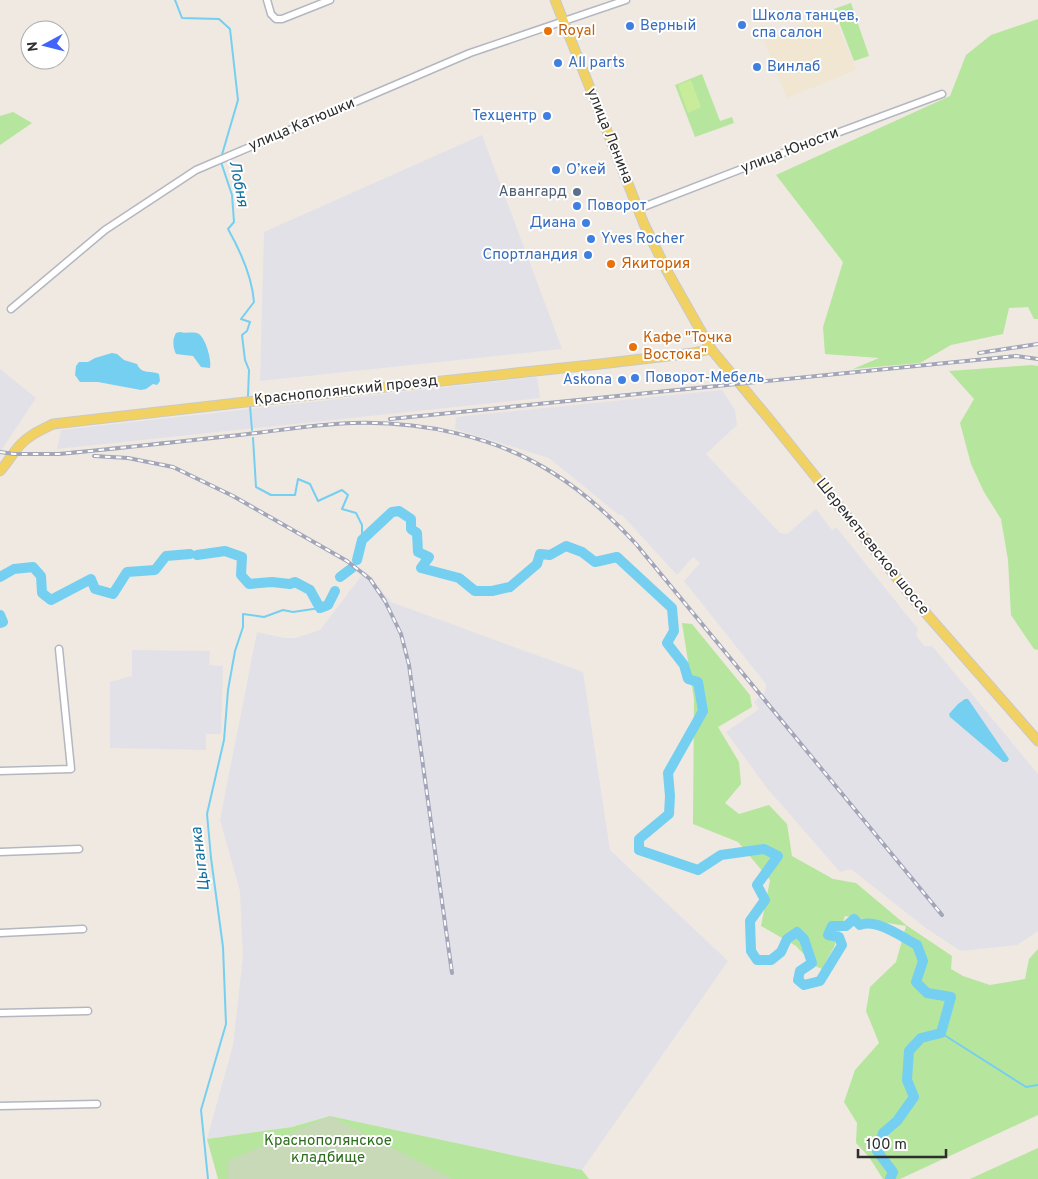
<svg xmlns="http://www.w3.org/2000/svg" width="1038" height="1179" font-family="Overpass,sans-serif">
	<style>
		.industrial { fill: #e3e1e8 }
		.education { fill: #f0e6d1 }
		.green { fill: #b6e59e }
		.cemetery { fill: #c8d9b8 }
		.pitch { fill: #c9ec9a }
		.water { fill: #75cff0 }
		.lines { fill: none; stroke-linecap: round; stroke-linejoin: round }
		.stream { stroke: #75cff0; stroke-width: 2 }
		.river { stroke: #75cff0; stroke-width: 10 }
		.minor-casing { stroke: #b4b7c1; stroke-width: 9 }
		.major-casing { stroke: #c9c9c9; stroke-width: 11 }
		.minor { stroke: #fff; stroke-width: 6 }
		.major { stroke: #f2d163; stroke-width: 9 }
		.rail-casing { stroke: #a3a6b8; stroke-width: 4 }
		.rail { stroke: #fff; stroke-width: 2; stroke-dasharray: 5.5; stroke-linecap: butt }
		.shop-dot { fill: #3f7fe0; stroke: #fff; stroke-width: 2 }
		.food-dot { fill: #e8710a; stroke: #fff; stroke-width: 2 }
		.service-dot { fill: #5c6f8a; stroke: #fff; stroke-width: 2 }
		.labels { text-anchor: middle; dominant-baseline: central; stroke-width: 4; stroke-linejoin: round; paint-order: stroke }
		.shop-label { font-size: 15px; fill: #366cbe; stroke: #fff; text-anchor: start }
		.food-label { font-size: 15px; fill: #c56008; stroke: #fff; text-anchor: start }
		.street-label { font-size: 15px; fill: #2e2e2e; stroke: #fff }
		.service-label { font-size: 15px; fill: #4e5e75; stroke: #fff; text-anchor: end }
		.park-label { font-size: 15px; fill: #2c6e1b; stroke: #fff }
		.water-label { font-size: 16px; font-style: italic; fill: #0d6fa3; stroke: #fff }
	</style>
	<rect width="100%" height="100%" fill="#efe9e1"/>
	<g class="industrial">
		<polygon points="482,135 562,349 260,381 264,232"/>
		<polygon points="0,369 36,398 0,452"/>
		<polygon points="537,377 540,398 57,449 61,430"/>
		<polygon points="722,390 735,410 737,425 706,454 780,533 787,534 816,509 832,530 836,527 918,629 916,635 924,646 932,646 1038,774 1038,931 1017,945 961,951 927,929 851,869 840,872 767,788 726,732 759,709 754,702 765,692 766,684 684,581 700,563 693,557 677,575 622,515 619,515 549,458 455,429 456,417"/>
		<polygon points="365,571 391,602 583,672 610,850 728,961 582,1170 330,1116 292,1127 207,1139 233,1045 243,957 240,891 220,820 257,632 284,638 295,638 320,630"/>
		<polygon points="132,650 210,651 209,665 223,666 221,734 206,734 206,750 110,748 110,682 132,676"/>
	</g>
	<polygon class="education" points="832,11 856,70 787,98 764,41"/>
	<g class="green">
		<polygon points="851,3 869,56 854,61 834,9"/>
		<polygon points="1038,19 1038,319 1034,319 1028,307 1009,308 1003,334 951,345 920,363 853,369 879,358 825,354 823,327 843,262 776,175 950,96 966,55 991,35"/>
		<polygon points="702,74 720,121 732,117 734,123 695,137 675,85"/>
		<polygon points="13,112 32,123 0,145 0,116"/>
		<polygon points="1032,365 1038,366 1038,650 1034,649 1011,615 1008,560 1001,519 984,492 971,464 960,423 974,399 949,371"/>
		<polygon points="682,623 692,624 750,695 752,707 718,727 739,762 741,784 725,803 739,814 769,805 787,824 792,856 833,879 856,883 906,925 952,956 951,969 963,976 990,985 1025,979 1029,959 1038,949 1038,1115 900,1179 883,1179 869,1157 856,1143 857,1123 844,1102 855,1070 879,1043 866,1011 870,987 896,962 906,926 845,916 834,947 822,969 815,966 796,946 761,926 770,880 738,842 693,824 694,699"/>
		<polygon points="330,1116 582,1170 589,1179 218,1179 207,1139 292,1127"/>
		<polygon points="1038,1148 1038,1179 970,1179"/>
	</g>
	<polygon class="cemetery" points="330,1116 453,1179 227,1179 228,1161"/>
	<polygon class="pitch" points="691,80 701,107 688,113 678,85"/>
	<g class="water">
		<path d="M180,332C186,334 194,331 199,334C206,339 212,361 210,368L201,367L193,356L176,354C173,347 172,340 176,333Z"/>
		<path d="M112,353L117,354L124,360L137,364C142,375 150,370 159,374L160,381L157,385L153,384L146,389L141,390L98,382H80L75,375L76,366L79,362H88L95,358Z"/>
		<polygon points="965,699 968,699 1007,756 1009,759 1007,762 1003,762 950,717 949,714 958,704"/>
	</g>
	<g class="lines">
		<g class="stream">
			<polyline points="175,0 182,18 219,19 230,29 238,100 221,158"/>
			<path d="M221,162L232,195L234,222L228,229C241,252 252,276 254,302L241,319L250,322L247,331L242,335L245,360L249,370L248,396"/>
			<polyline points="250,406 252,430"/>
			<polyline points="253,438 256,487 271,495 295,495 298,479 310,484 318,501 342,490 348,495 342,509 356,513 362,525 362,540"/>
			<polyline points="941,1033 1026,1087 1038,1085"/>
			<polyline points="208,1179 201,1110 226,1024 223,947 211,858 207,814 224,740 228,690 235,651 243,627 243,614 264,617 283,610 293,612 320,608"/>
		</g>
		<g class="river">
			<polyline points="197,555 225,551 242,557 241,575 249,584 272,582 290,584 295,582 310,590 320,608 328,605 335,591"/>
			<path d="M357,560L362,540L392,512L399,511L411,519V529L417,533L418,552L429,557L421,568L459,578L475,591H492L510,587L537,564L540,554L550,555L566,546L582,552L595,562L617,557L672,608L674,631L667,643L684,665L688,679L698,682L703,711L668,773L670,796L669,814L639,839V850L698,870L721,855L764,849L778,856L757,885L765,900L750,921L751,951L757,960H771L781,952L787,939L797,932L804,939L812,963L800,971L798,980L804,985L820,981L842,945L839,937L828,935L832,926H846L854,919L860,925C876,918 902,937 917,945L923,961L916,982L927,993L951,997L941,1033L921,1038L909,1051L907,1080L914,1097L897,1121L883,1133L877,1151L893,1172L890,1179"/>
			<polyline points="0,577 14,569 33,567 41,576 42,593 51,600 91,579 95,589 113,594 127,572 155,570 166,556 190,554"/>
			<polyline points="340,577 352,568"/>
			<polyline points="0,615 3,622 0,623"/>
		</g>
		<defs>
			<g id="minor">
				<polyline points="267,0 271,14 276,19 282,19 330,0"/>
				<polyline points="638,209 775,156 942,94"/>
				<polyline points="11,309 105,230 196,170 470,53 626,0"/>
				<polyline points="0,771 71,769 59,649"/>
				<polyline points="0,852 79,849"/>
				<polyline points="0,933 83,929"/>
				<polyline points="0,1013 88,1011"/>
				<polyline points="0,1106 97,1104"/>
			</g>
			<g id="major">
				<polyline points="555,0 644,224 667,271 711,349 770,420 917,603 1038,741"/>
				<path d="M0,471C7,463 13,453 20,445C29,435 41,430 53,424L246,402L600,364L693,353L711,349"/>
			</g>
		</defs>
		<use href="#minor" class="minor-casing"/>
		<use href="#major" class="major-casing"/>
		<use href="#minor" class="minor"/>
		<use href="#major" class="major"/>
		<defs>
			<g id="rail">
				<polyline points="979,353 1038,344"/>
				<polyline points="390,419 936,364 1016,356 1038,359"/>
				<path d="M0,452L14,454H59C122,448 185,441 248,434C282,430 319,424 353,423C421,421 495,436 553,473C584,492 611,517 636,544L942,915"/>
				<polyline points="94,456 128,458 173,467 233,496 347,561 370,579 385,601 401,634 409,665 452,973"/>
			</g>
		</defs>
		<use href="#rail" class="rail-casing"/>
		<use href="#rail" class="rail"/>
	</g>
	<g class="shop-dot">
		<circle cx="742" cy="25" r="5"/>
		<circle cx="630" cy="26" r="5"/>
		<circle cx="558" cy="63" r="5"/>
		<circle cx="757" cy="67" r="5"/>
		<circle cx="547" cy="116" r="5"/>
		<circle cx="556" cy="170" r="5"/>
		<circle cx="577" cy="206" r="5"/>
		<circle cx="586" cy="223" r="5"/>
		<circle cx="591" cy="239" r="5"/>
		<circle cx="588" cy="255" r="5"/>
		<circle cx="635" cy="378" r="5"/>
		<circle cx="622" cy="380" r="5"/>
	</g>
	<g class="food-dot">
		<circle cx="548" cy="31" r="5"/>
		<circle cx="611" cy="264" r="5"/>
		<circle cx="633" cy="347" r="5"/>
	</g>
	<circle class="service-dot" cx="577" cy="192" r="5"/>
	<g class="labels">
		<g class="shop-label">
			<text x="752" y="16">Школа танцев,<tspan x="752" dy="17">спа салон</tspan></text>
			<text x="640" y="26">Верный</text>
			<text x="568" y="63">All parts</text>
			<text x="767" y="67">Винлаб</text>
			<text x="537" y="116" text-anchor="end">Техцентр</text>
			<text x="566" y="170">О’кей</text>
			<text x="587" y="206">Поворот</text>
			<text x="576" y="223" text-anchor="end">Диана</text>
			<text x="601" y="239">Yves Rocher</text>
			<text x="578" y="255" text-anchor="end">Спортландия</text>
			<text x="645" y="378">Поворот-Мебель</text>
			<text x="612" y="380" text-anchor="end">Askona</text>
		</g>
		<g class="food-label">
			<text x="558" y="31">Royal</text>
			<text x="621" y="264">Якитория</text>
			<text x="643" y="338">Кафе "Точка<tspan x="643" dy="17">Востока"</tspan></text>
		</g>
		<g class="street-label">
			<text transform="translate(302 125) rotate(-23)">улица Катюшки</text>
			<text transform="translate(609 136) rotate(68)">улица Ленина</text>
			<text transform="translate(790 151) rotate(-21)">улица Юности</text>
			<text transform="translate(346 391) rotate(-6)">Краснополянский проезд</text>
			<text transform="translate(872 547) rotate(51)">Шереметьевское шоссе</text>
		</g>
		<g class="service-label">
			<text x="567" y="192">Авангард</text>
		</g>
		<g class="park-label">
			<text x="328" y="1141">Краснополянское<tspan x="328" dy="17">кладбище</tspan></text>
		</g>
		<g class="water-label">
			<text transform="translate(238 184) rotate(79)">Лобня</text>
			<text transform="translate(201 859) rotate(-97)">Цыганка</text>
		</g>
	</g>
	<g transform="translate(45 45) rotate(263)"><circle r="24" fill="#ffffff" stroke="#ababab"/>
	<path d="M0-4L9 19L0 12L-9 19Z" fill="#4264fb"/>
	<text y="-8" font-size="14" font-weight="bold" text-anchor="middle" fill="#2e2e2e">N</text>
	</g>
	<path d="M858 1149v8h88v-8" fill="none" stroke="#2e2e2e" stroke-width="2.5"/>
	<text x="866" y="1149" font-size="15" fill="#2e2e2e" stroke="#ffffff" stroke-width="4" paint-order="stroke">100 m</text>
</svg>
